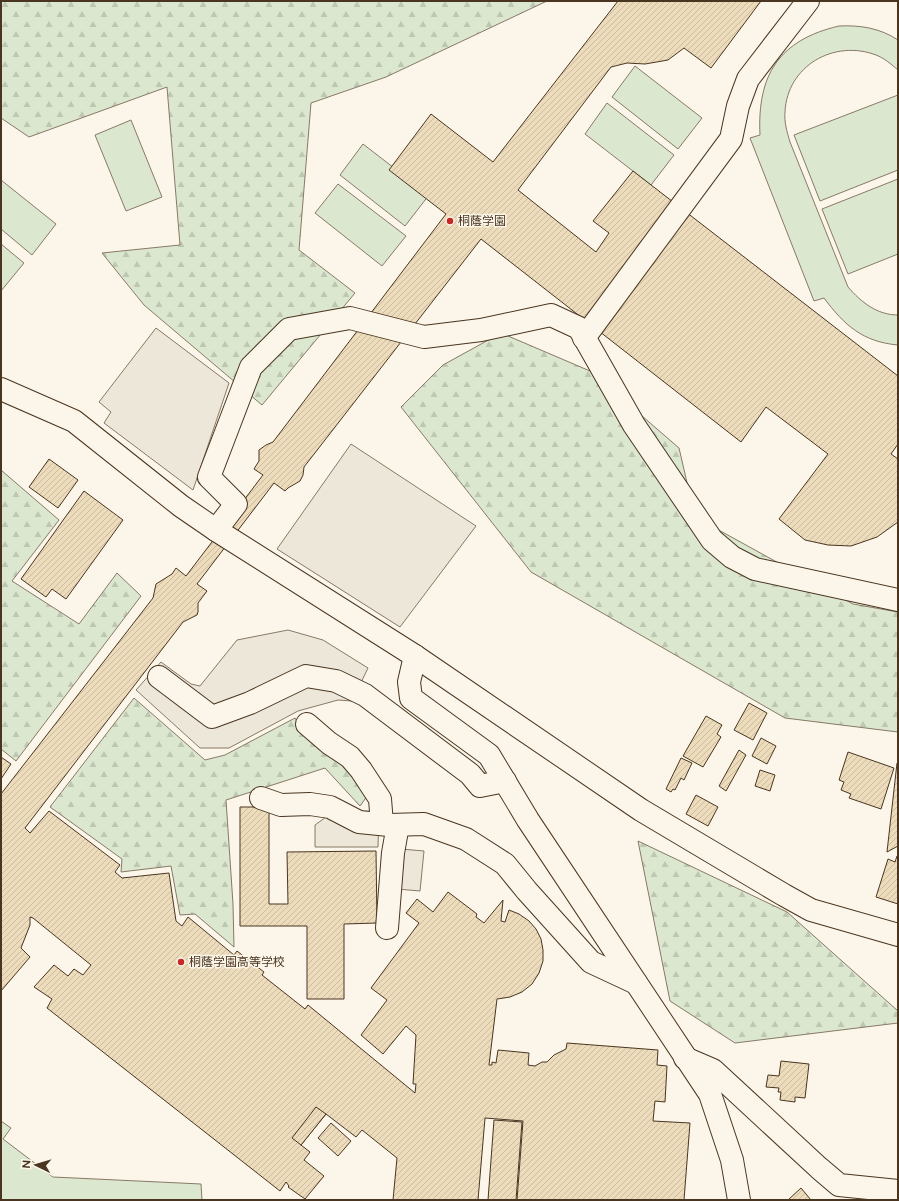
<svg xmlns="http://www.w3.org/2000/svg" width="899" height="1201" font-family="Figtree,'Noto Sans JP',sans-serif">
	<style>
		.green { fill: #dce7d0; stroke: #887966 }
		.forest { fill: url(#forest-firs); stroke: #887966 }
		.parking { fill: #ede7d9; stroke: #887966 }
		.building { fill: url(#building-hatch); stroke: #4a3520 }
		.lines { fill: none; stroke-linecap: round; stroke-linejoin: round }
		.minor-casing { stroke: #4a3520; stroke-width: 24 }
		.minor { stroke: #fbf6e9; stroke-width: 22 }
		.poi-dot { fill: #c62828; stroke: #fbf6e9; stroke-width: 1.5 }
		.labels { text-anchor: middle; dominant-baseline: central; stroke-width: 3; stroke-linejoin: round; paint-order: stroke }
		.poi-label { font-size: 12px; fill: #4a3520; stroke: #fbf6e9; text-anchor: start }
	</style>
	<defs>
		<pattern id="forest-firs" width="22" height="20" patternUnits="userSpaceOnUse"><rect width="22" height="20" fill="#dce7d0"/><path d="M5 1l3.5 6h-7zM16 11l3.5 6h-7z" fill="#bec7b2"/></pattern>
		<pattern id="building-hatch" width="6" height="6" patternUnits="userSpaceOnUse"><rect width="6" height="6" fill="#ecdcbc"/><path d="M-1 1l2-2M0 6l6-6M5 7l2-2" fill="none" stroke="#ccbda1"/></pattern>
	</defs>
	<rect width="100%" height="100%" fill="#fbf6e9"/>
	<g class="green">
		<path d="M839,26C860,25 880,28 898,40V70C891,64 884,58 876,55C834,39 787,66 785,112C784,122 787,132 790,142L848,287C861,302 877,315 898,315V345C863,342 844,325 824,298L814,301L750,138L760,135C757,75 779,40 839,26Z"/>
		<polygon points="635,66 702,118 678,149 612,97"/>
		<polygon points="898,95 898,170 820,201 794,135"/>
		<polygon points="607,103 674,155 651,185 585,134"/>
		<polygon points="131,120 162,197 126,211 95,135"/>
		<polygon points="363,144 429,195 405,226 340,175"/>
		<polygon points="898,179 898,254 848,274 822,209"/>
		<polygon points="1,180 56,224 32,255 1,229"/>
		<polygon points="338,184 406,236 382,266 315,213"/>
		<polygon points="1,244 24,263 1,291"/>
		<polygon points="1,1121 11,1128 3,1139 53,1177 201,1184 202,1200 1,1200"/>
	</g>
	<g class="forest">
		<polygon points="1,1 547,1 386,77 311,103 299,250 355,293 262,405 144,305 102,253 180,245 167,87 29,137 1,118"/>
		<polygon points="501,333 590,371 679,448 695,517 853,604 898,612 898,732 785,718 531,572 401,407 443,365"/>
		<polygon points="1,470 59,520 12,581 79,624 117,573 141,596 16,761 1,749"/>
		<polygon points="134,698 205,760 225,755 295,718 302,729 322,735 370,792 360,806 325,768 226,800 233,904 234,947 195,914 180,915 171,866 121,872 122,859 50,807"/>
		<polygon points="638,841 787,912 898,1011 898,1023 735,1043 670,1001"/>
	</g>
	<g class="parking">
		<polygon points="156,328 229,383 193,490 104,423 111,412 99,402"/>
		<polygon points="351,444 476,526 400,627 277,549"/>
		<polygon points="288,630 323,640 368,668 352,701 338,700 298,711 229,748 200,748 136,690 161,662 191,684 200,686 237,640"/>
		<polygon points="379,811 378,847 315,847 315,825 333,812"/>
		<polygon points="401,849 424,851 420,891 397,889"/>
	</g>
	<g class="building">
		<polygon points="618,1 761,1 711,68 684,48 668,60 645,64 627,63 611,67 518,190 596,252 609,233 593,221 633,171 898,376 898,444 891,454 898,459 898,522 877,537 851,546 828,545 805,540 779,519 828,454 766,407 741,442 481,239 304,467 303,475 300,481 288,488 285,491 274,483 197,584 207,591 198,603 198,612 197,615 183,622 25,828 30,833 49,811 120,865 115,872 122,878 169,873 176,921 182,926 188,917 234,955 237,951 264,972 262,975 305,1009 308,1005 415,1093 416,1084 413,1084 416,1035 406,1026 383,1054 361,1035 387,1000 371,988 419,923 406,913 417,899 433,912 448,892 477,914 476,917 484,923 503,900 501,921 505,922 509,910 519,914 529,921 536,929 541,939 543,950 543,961 539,973 532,984 522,992 510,997 497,999 489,1065 492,1065 492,1062 496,1063 498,1050 529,1053 528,1065 535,1066 542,1062 547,1062 554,1055 566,1049 567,1043 658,1050 657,1065 667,1066 665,1102 655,1101 653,1121 690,1123 684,1200 517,1200 523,1121 485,1118 478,1200 393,1200 397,1158 362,1130 356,1137 326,1114 301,1145 310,1152 304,1160 324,1176 305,1199 288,1187 289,1186 286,1182 280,1191 47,1008 52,999 34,987 54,965 68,976 74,969 83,975 91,965 33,918 30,917 30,925 21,948 30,957 1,991 1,794 153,598 156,584 172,574 176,568 186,576 263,475 254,469 259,461 259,450 266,445 273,442 446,214 389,170 431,114 493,162"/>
		<polygon points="49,459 78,480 58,508 29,487"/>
		<polygon points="84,491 123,520 66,599 52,589 46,597 21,579"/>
		<polygon points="749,703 767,713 753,740 734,730"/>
		<polygon points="706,716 722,725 717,734 721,737 703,767 683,756"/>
		<polygon points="761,738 776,746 767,764 752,756"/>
		<polygon points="739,750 746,755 726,791 719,786"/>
		<polygon points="848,752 894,768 881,809 849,798 851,794 841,790 844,782 839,780"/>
		<polygon points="1,757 11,764 1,779"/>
		<polygon points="681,758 692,763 684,780 681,778 675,790 673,789 671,792 666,789"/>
		<polygon points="897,763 898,763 898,846 887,852"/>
		<polygon points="760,770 775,775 770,791 755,786"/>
		<polygon points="696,795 718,807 708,826 686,814"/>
		<polygon points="240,807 269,807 269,904 288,904 287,852 376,851 377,923 344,924 344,999 307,999 307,926 240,926"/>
		<polygon points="897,856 898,856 898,904 876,897 888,859 895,862"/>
		<polygon points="781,1061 809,1064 805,1098 795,1097 795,1102 780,1100 781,1092 778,1092 779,1088 766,1087 768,1075 779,1076"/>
		<polygon points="316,1107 326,1114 301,1145 292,1138"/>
		<polygon points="494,1120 522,1122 516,1200 488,1200"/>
		<polygon points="331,1123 351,1141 338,1156 318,1138"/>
		<polygon points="801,1188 811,1200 788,1200"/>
	</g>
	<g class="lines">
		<defs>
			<g id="minor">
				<polyline points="584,338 731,139 738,106 748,79 808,1"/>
				<polyline points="1,389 74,421 181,506 216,530 415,656 641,810 784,895 811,910 898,935"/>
				<polyline points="216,530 236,504 209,477 251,367 289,329 350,318 424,337 481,330 551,315 579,328 634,425 712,540 732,557 755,569 898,600"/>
				<polyline points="415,656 409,682 411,698 489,755 528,820 710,1094 732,1160 739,1200"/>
				<polyline points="159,677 212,717 250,703 306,676 336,681 365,695 470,774 480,786 505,781"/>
				<polyline points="307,724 329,743 350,757 361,770 380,799 382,824"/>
				<polyline points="261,798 281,805 310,804 330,807 359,822 389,825 424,824 466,839 505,864 527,891 591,962 636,983"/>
				<polyline points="387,928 393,853 398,825"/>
				<polyline points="685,1058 713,1070 819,1168 839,1185 898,1191"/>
			</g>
		</defs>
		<use href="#minor" class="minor-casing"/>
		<use href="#minor" class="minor"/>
	</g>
	<g class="poi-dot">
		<circle cx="450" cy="221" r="4"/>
		<circle cx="181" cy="962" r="4"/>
	</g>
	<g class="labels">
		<g class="poi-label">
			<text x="458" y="221">桐蔭学園</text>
			<text x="189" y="962">桐蔭学園高等学校</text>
		</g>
	</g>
	<rect width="899" height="1201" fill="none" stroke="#4a3520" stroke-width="4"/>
	<g transform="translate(36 1165) rotate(275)" stroke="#fbf6e9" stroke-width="3" paint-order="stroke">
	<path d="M0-3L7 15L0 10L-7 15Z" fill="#4a3520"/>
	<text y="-6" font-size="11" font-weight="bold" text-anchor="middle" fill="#4a3520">N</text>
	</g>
</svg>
